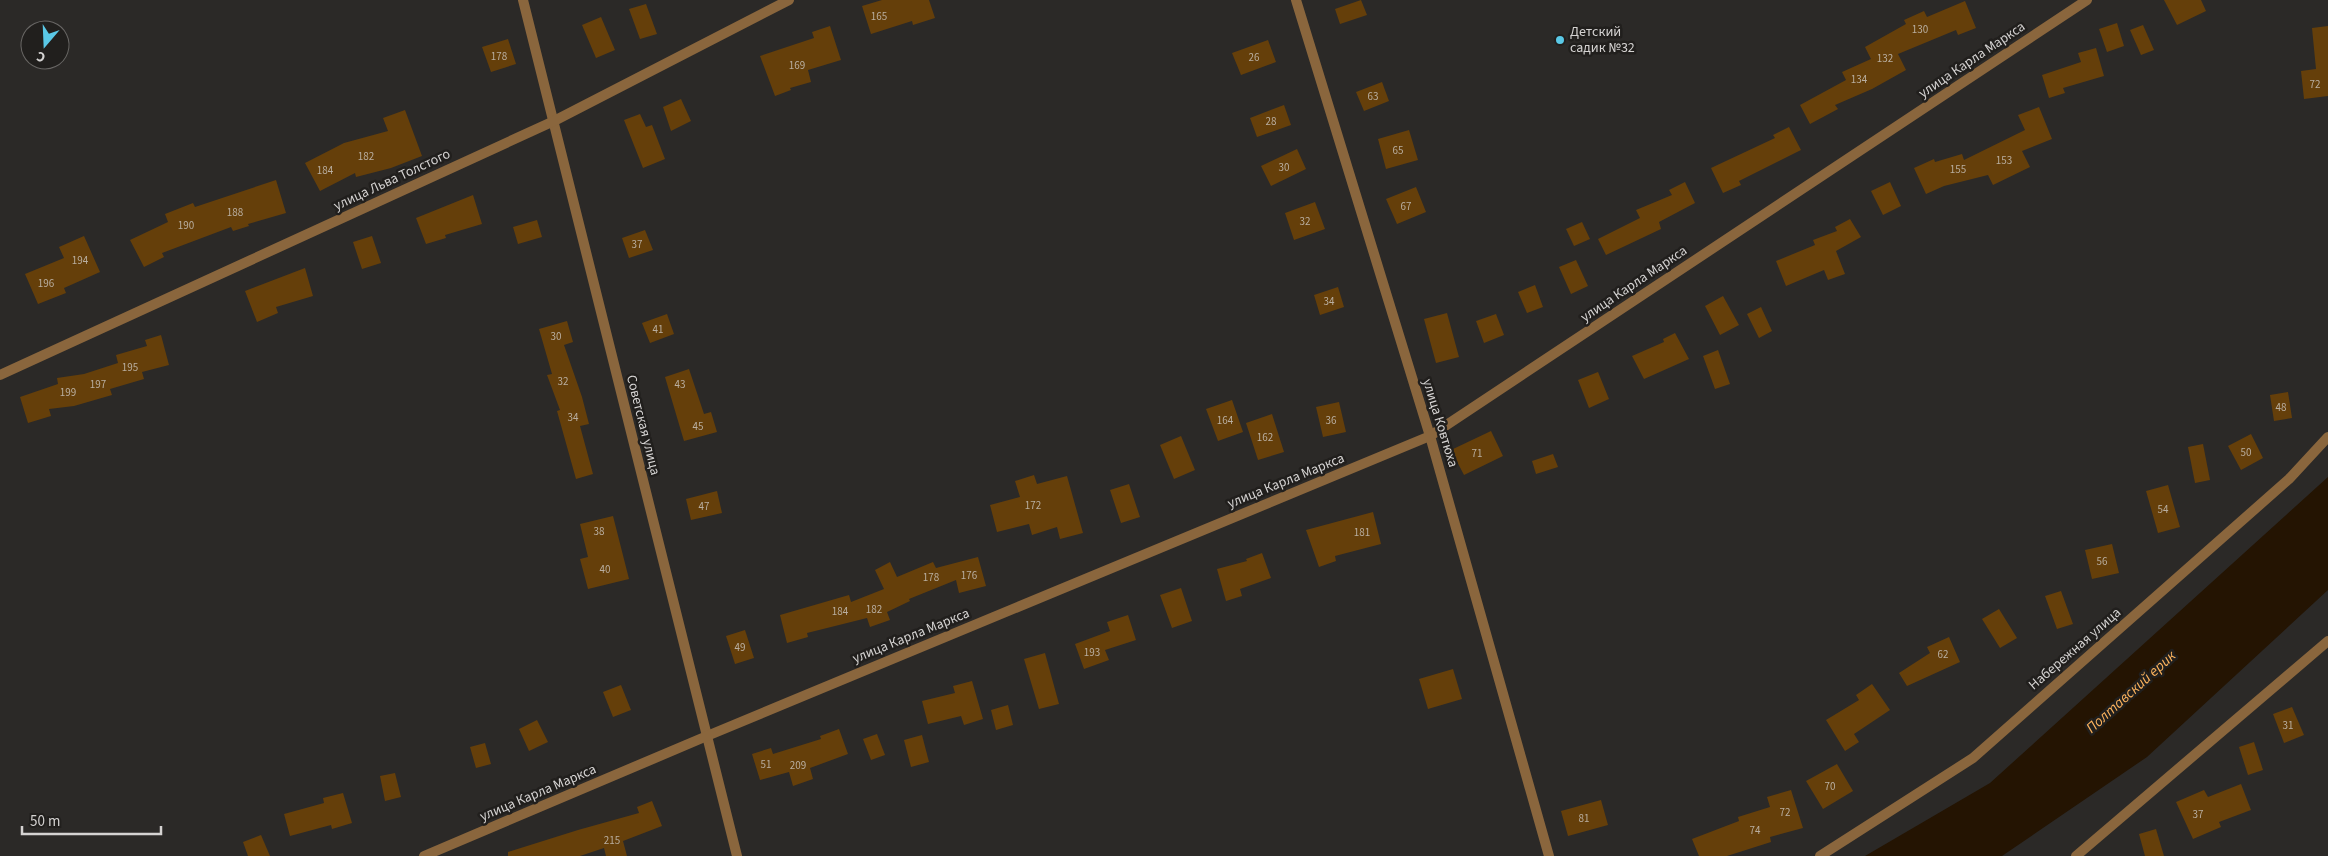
<svg xmlns="http://www.w3.org/2000/svg" width="2328" height="856" font-family="'Source Sans 3',sans-serif">
	<style>
		.water { fill: #241402 }
		.building { fill: #653f0a }
		.lines { fill: none; stroke-linecap: round; stroke-linejoin: round }
		.street { stroke: #8a663d; stroke-width: 10 }
		.poi-dot { fill: #5ac8e6; stroke: #211f1d; stroke-width: 2 }
		.labels { text-anchor: middle; dominant-baseline: central; stroke-width: 5; stroke-linejoin: round; paint-order: stroke }
		.number-label { font-size: 11px; fill: #b9aea0 }
		.poi-label { font-size: 14px; fill: #d5d3d2; stroke: #211f1d; text-anchor: start }
		.street-label { font-size: 14px; fill: #d5d3d2; stroke: #211f1d }
		.water-label { font-size: 15px; font-style: italic; fill: #fcb35d; stroke: #211f1d }
	</style>
	<rect width="100%" height="100%" fill="#2b2927"/>
	<polygon class="water" points="2328,477 2328,590 2147,757 2002,856 1865,856 1990,783"/>
	<g class="building">
		<polygon points="882,0 929,0 935,18 913,25 912,21 871,34 862,6"/>
		<polygon points="1361,0 1367,15 1340,24 1335,9"/>
		<polygon points="2164,0 2201,0 2206,11 2177,25"/>
		<polygon points="1965,1 1976,28 1958,35 1956,30 1898,54 1906,70 1872,89 1835,105 1838,109 1810,124 1800,105 1846,80 1842,72 1871,59 1865,47 1906,24 1904,20 1924,11 1927,17"/>
		<polygon points="646,4 657,34 640,39 629,9"/>
		<polygon points="601,17 615,50 596,58 582,25"/>
		<polygon points="2117,23 2124,46 2107,52 2099,29"/>
		<polygon points="2143,25 2154,50 2141,55 2130,30"/>
		<polygon points="830,26 841,60 808,70 811,82 790,88 791,90 775,96 760,56 814,38 812,32"/>
		<polygon points="2328,26 2328,96 2304,99 2301,71 2316,69 2312,28"/>
		<polygon points="508,39 516,64 491,72 482,47"/>
		<polygon points="1268,40 1276,62 1241,75 1232,53"/>
		<polygon points="2096,48 2104,76 2063,88 2065,93 2049,98 2042,75 2081,62 2078,53"/>
		<polygon points="1382,82 1389,101 1364,111 1356,92"/>
		<polygon points="681,99 691,121 671,131 663,107"/>
		<polygon points="1284,105 1291,125 1257,137 1250,118"/>
		<polygon points="2039,107 2052,139 2022,151 2030,167 1993,185 1988,175 1944,186 1926,194 1914,168 1934,159 1935,162 1962,154 1964,160 2025,130 2018,115"/>
		<polygon points="405,110 422,156 391,168 356,177 355,173 320,191 305,163 344,143 388,131 383,118"/>
		<polygon points="640,114 646,127 652,125 665,159 643,168 624,120"/>
		<polygon points="1789,127 1801,150 1739,181 1741,185 1723,193 1711,168 1775,138 1773,135"/>
		<polygon points="1409,130 1418,160 1386,169 1378,139"/>
		<polygon points="1297,149 1306,169 1271,186 1261,166"/>
		<polygon points="276,180 286,213 248,224 249,226 233,231 231,227 162,253 164,257 144,267 130,240 168,222 165,214 193,203 195,207"/>
		<polygon points="1685,182 1695,203 1659,222 1661,229 1606,255 1598,239 1640,218 1636,210 1672,195 1669,190"/>
		<polygon points="1890,182 1901,206 1883,215 1871,191"/>
		<polygon points="1416,187 1426,212 1397,224 1386,199"/>
		<polygon points="473,195 482,224 445,235 446,238 426,244 416,218"/>
		<polygon points="1315,202 1325,229 1294,240 1285,213"/>
		<polygon points="1850,219 1861,237 1836,251 1845,274 1828,280 1824,270 1786,286 1776,261 1815,245 1813,240 1837,231 1835,227"/>
		<polygon points="537,220 542,237 518,244 513,227"/>
		<polygon points="1582,222 1590,239 1574,246 1566,229"/>
		<polygon points="645,230 653,250 629,258 622,238"/>
		<polygon points="84,236 100,272 64,288 66,293 38,304 25,274 64,258 59,247"/>
		<polygon points="372,236 381,263 362,269 353,242"/>
		<polygon points="1576,260 1588,286 1571,294 1559,267"/>
		<polygon points="305,268 313,296 276,307 278,313 257,322 245,291"/>
		<polygon points="1535,285 1543,307 1527,313 1518,292"/>
		<polygon points="1338,287 1344,307 1320,315 1314,295"/>
		<polygon points="1723,296 1739,325 1720,335 1705,306"/>
		<polygon points="1761,307 1772,331 1759,338 1747,314"/>
		<polygon points="1447,313 1459,357 1436,363 1424,319"/>
		<polygon points="667,314 674,334 650,343 642,323"/>
		<polygon points="1496,314 1504,335 1484,343 1476,321"/>
		<polygon points="567,321 573,342 564,345 582,397 589,424 580,426 593,474 576,479 557,411 560,410 547,375 552,374 539,329"/>
		<polygon points="1675,333 1689,359 1644,379 1632,356 1664,342 1663,339"/>
		<polygon points="161,335 169,365 142,372 144,379 110,389 112,395 74,406 49,409 51,416 28,423 20,397 58,384 57,378 84,374 118,363 116,355 147,346 145,340"/>
		<polygon points="1718,350 1730,384 1715,389 1703,356"/>
		<polygon points="689,369 704,414 711,412 717,432 684,441 665,377"/>
		<polygon points="1598,372 1609,399 1589,408 1578,380"/>
		<polygon points="2288,392 2292,418 2274,421 2270,395"/>
		<polygon points="1232,400 1243,432 1218,441 1206,409"/>
		<polygon points="1339,402 1346,432 1323,437 1316,407"/>
		<polygon points="1272,414 1284,452 1258,460 1246,423"/>
		<polygon points="1491,431 1503,456 1464,475 1451,450"/>
		<polygon points="2251,434 2263,458 2241,470 2228,446"/>
		<polygon points="1181,436 1195,470 1174,479 1160,445"/>
		<polygon points="2203,444 2210,480 2195,483 2188,447"/>
		<polygon points="1553,454 1558,467 1536,474 1532,461"/>
		<polygon points="1034,475 1037,484 1067,476 1083,533 1060,539 1057,527 1032,535 1029,524 997,532 990,505 1020,497 1015,481"/>
		<polygon points="1129,484 1140,517 1121,523 1110,490"/>
		<polygon points="2168,485 2180,527 2158,533 2146,491"/>
		<polygon points="717,491 722,513 691,520 686,499"/>
		<polygon points="1373,512 1381,544 1335,556 1336,561 1319,567 1306,530"/>
		<polygon points="613,516 629,579 588,589 580,559 588,557 580,524"/>
		<polygon points="2112,544 2119,573 2092,579 2085,550"/>
		<polygon points="1262,553 1271,578 1240,589 1242,596 1226,601 1217,569 1247,561 1246,559"/>
		<polygon points="978,557 986,586 959,593 956,580 909,599 910,601 887,612 890,620 870,627 867,618 807,633 808,637 787,643 780,615 849,595 851,602 884,589 875,570 890,562 897,577 933,562 936,568"/>
		<polygon points="1181,588 1192,621 1172,628 1160,595"/>
		<polygon points="2061,591 2073,624 2057,629 2045,596"/>
		<polygon points="1999,609 2017,638 2000,648 1982,619"/>
		<polygon points="1128,615 1136,640 1105,650 1109,660 1084,669 1075,644 1110,631 1107,622"/>
		<polygon points="745,630 754,658 735,664 726,636"/>
		<polygon points="1949,637 1960,662 1907,686 1899,673 1930,653 1927,647"/>
		<polygon points="1045,653 1059,704 1039,709 1024,659"/>
		<polygon points="1453,669 1462,699 1428,709 1419,679"/>
		<polygon points="972,681 983,719 964,725 961,716 928,724 922,701 955,693 953,686"/>
		<polygon points="1872,684 1890,710 1854,734 1859,742 1845,751 1826,720 1859,700 1856,695"/>
		<polygon points="621,685 631,710 613,717 603,692"/>
		<polygon points="1008,705 1013,725 996,730 991,710"/>
		<polygon points="2292,707 2304,735 2284,743 2273,714"/>
		<polygon points="537,720 548,742 529,751 519,729"/>
		<polygon points="839,729 848,754 810,768 813,779 793,786 789,772 760,780 752,754 771,748 773,754 821,739 820,736"/>
		<polygon points="877,734 885,755 871,760 863,739"/>
		<polygon points="922,735 929,762 911,767 904,740"/>
		<polygon points="2254,742 2263,770 2248,775 2239,747"/>
		<polygon points="485,743 491,764 476,768 470,747"/>
		<polygon points="1837,764 1853,791 1823,809 1806,781"/>
		<polygon points="395,773 401,797 385,801 380,776"/>
		<polygon points="2241,784 2251,810 2219,822 2221,827 2193,839 2176,802 2204,790 2208,797"/>
		<polygon points="1791,790 1803,828 1770,837 1771,842 1727,856 1699,856 1692,839 1739,821 1738,817 1770,807 1767,797"/>
		<polygon points="343,793 352,823 332,829 331,825 290,836 284,814 324,803 323,798"/>
		<polygon points="1601,800 1608,825 1568,836 1561,811"/>
		<polygon points="652,801 662,826 623,841 627,856 606,856 604,848 580,856 508,856 508,852 578,830 639,813 637,807"/>
		<polygon points="2156,829 2164,856 2145,856 2139,834"/>
		<polygon points="261,835 270,856 248,856 243,842"/>
	</g>
	<g class="lines">
		<g class="street">
			<polyline points="523,0 737,856"/>
			<polyline points="1296,0 1430,436 1549,856"/>
			<polyline points="0,375 554,121 789,0"/>
			<polyline points="424,856 707,736 1430,436 2087,0"/>
			<polyline points="1820,856 1973,758 2289,479 2328,437"/>
			<polyline points="2076,856 2328,641"/>
		</g>
	</g>
	<circle class="poi-dot" cx="1560" cy="40" r="5"/>
	<g class="labels">
		<g class="number-label">
			<text x="879" y="16">165</text>
			<text x="1920" y="29">130</text>
			<text x="499" y="56">178</text>
			<text x="1254" y="57">26</text>
			<text x="1885" y="58">132</text>
			<text x="797" y="65">169</text>
			<text x="1859" y="79">134</text>
			<text x="2315" y="84">72</text>
			<text x="1373" y="96">63</text>
			<text x="1271" y="121">28</text>
			<text x="1398" y="150">65</text>
			<text x="366" y="156">182</text>
			<text x="2004" y="160">153</text>
			<text x="1284" y="167">30</text>
			<text x="1958" y="169">155</text>
			<text x="325" y="170">184</text>
			<text x="1406" y="206">67</text>
			<text x="235" y="212">188</text>
			<text x="1305" y="221">32</text>
			<text x="186" y="225">190</text>
			<text x="637" y="244">37</text>
			<text x="80" y="260">194</text>
			<text x="46" y="283">196</text>
			<text x="1329" y="301">34</text>
			<text x="658" y="329">41</text>
			<text x="556" y="336">30</text>
			<text x="130" y="367">195</text>
			<text x="563" y="381">32</text>
			<text x="98" y="384">197</text>
			<text x="680" y="384">43</text>
			<text x="68" y="392">199</text>
			<text x="2281" y="407">48</text>
			<text x="573" y="417">34</text>
			<text x="1225" y="420">164</text>
			<text x="1331" y="420">36</text>
			<text x="698" y="426">45</text>
			<text x="1265" y="437">162</text>
			<text x="2246" y="452">50</text>
			<text x="1477" y="453">71</text>
			<text x="1033" y="505">172</text>
			<text x="704" y="506">47</text>
			<text x="2163" y="509">54</text>
			<text x="599" y="531">38</text>
			<text x="1362" y="532">181</text>
			<text x="2102" y="561">56</text>
			<text x="605" y="569">40</text>
			<text x="969" y="575">176</text>
			<text x="931" y="577">178</text>
			<text x="874" y="609">182</text>
			<text x="840" y="611">184</text>
			<text x="740" y="647">49</text>
			<text x="1092" y="652">193</text>
			<text x="1943" y="654">62</text>
			<text x="2288" y="725">31</text>
			<text x="766" y="764">51</text>
			<text x="798" y="765">209</text>
			<text x="1830" y="786">70</text>
			<text x="1785" y="812">72</text>
			<text x="2198" y="814">37</text>
			<text x="1584" y="818">81</text>
			<text x="1755" y="830">74</text>
			<text x="612" y="840">215</text>
		</g>
		<g class="poi-label">
			<text x="1570" y="32">Детский<tspan x="1570" dy="16">садик №32</tspan></text>
		</g>
		<g class="street-label">
			<text transform="translate(1972 60) rotate(-34)">улица Карла Маркса</text>
			<text transform="translate(392 180) rotate(-25)">улица Льва Толстого</text>
			<text transform="translate(1634 284) rotate(-34)">улица Карла Маркса</text>
			<text transform="translate(1440 423) rotate(73)">улица Ковтюха</text>
			<text transform="translate(643 425) rotate(76)">Советская улица</text>
			<text transform="translate(1286 481) rotate(-22)">улица Карла Маркса</text>
			<text transform="translate(911 636) rotate(-22)">улица Карла Маркса</text>
			<text transform="translate(2075 649) rotate(-41)">Набережная улица</text>
			<text transform="translate(538 793) rotate(-23)">улица Карла Маркса</text>
		</g>
		<g class="water-label">
			<text transform="translate(2131 692) rotate(-42)">Полтавский ерик</text>
		</g>
	</g>
	<g transform="translate(45 45) rotate(199)"><circle r="24" fill="#211f1d" stroke="#696765"/>
	<path d="M0-4L9 19L0 12L-9 19Z" fill="#5ac8e6"/>
	<text y="-8" font-size="14" font-weight="bold" text-anchor="middle" fill="#d5d3d2">С</text>
	</g>
	<path d="M22 826v8h139v-8" fill="none" stroke="#d5d3d2" stroke-width="2.5"/>
	<text x="30" y="826" font-size="15" fill="#d5d3d2" stroke="#211f1d" stroke-width="4" paint-order="stroke">50 m</text>
</svg>
